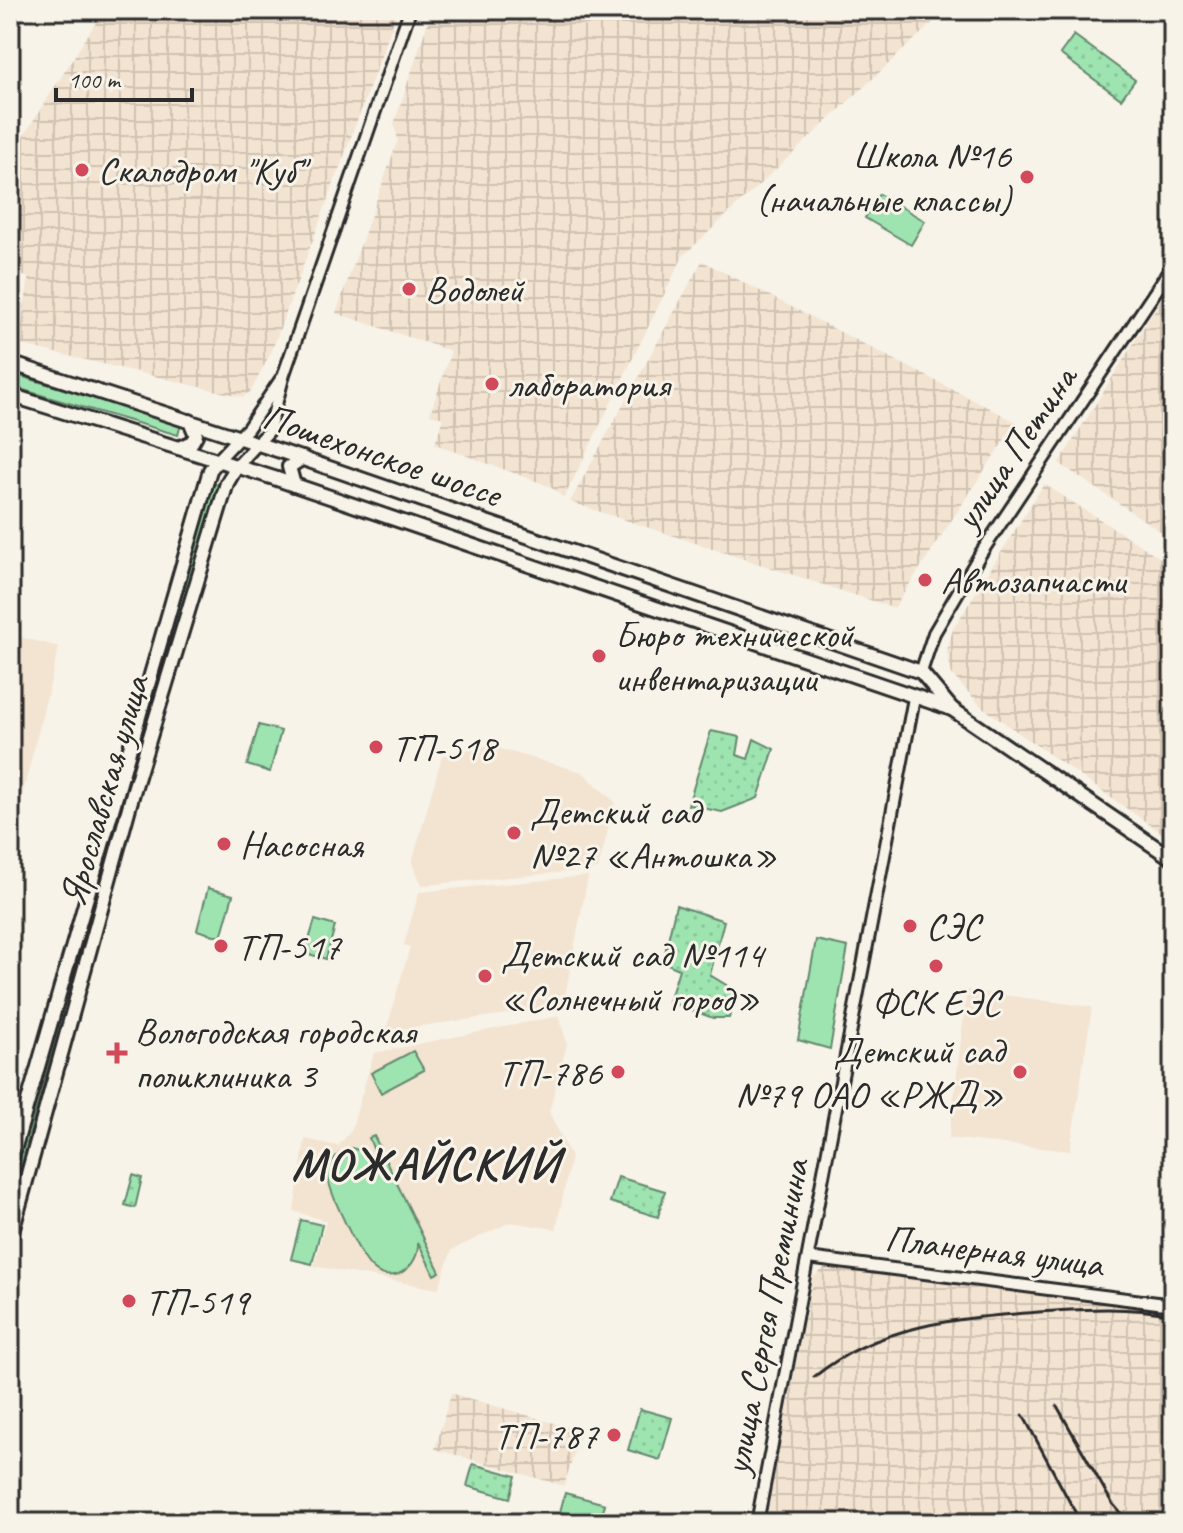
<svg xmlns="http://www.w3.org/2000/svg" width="1183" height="1533" font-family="Caveat,sans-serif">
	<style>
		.built { fill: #f3e3d1 }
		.industrial { fill: url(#industrial-grid) }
		.grass { fill: #9ee4b0; stroke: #64886e; stroke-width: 2 }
		.park { fill: url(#park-dots); stroke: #64886e; stroke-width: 2 }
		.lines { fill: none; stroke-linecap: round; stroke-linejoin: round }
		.minor-casing { stroke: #2b2b2b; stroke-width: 16 }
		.major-casing { stroke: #2b2b2b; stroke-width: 18 }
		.minor { stroke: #f7f3e8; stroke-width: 10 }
		.major { stroke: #f7f3e8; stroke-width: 12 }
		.rail { stroke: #2b2b2b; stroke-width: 3 }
		.poi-dot { fill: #d1495b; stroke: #f7f3e8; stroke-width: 3 }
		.labels { text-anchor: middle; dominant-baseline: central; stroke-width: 6; stroke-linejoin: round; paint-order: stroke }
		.poi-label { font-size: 38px; fill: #2b2b2b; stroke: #f7f3e8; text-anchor: start }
		.street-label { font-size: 38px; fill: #2b2b2b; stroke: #f7f3e8 }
		.district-label { font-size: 46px; font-weight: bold; letter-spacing: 2px; fill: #2b2b2b; stroke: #f7f3e8 }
	</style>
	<defs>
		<pattern id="industrial-grid" width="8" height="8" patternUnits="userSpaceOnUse" patternTransform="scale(2)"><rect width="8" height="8" fill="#f3e3d1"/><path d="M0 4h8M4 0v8" fill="none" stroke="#d0c3b4"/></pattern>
		<pattern id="park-dots" width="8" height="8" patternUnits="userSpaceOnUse" patternTransform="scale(2)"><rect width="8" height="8" fill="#9ee4b0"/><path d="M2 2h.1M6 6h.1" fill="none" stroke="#88c498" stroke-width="1.8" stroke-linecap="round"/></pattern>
	</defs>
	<rect width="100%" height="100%" fill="#f7f3e8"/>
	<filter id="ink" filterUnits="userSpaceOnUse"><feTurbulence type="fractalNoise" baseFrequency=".0125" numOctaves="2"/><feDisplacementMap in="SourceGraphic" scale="16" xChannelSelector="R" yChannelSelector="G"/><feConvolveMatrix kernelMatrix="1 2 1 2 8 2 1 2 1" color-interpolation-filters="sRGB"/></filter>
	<g filter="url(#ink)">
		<g class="built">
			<polygon points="16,636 59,647 17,817 10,815 10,639"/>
			<polygon points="486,745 582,772 615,802 598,869 422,885 412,863 442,756"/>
			<polygon points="588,876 563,1006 386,1031 410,947 404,945 419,892"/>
			<polygon points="967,990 1092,1007 1070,1151 949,1138"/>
			<polygon points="559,1016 567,1044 549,1112 571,1157 556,1229 510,1222 452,1250 438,1289 314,1266 326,1221 294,1211 305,1139 338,1146 351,1131 374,1053"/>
		</g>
		<g class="industrial">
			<polygon points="104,10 398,10 272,350 251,391 243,397 18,344 29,278 10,271 10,157"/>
			<polygon points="432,10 946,10 683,256 564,498 549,486 435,444 443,418 430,414 451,351 336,313 398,140 394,124"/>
			<polygon points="702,261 1016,422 894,608 570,502"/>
			<polygon points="1173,280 1173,540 1059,463"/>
			<polygon points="1044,484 1173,566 1173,841 982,707 952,675 947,651 953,629"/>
			<polygon points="825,1268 1173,1310 1173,1523 765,1523 813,1277"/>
			<polygon points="451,1393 581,1431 564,1486 435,1449"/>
			<polygon points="283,1511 330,1523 280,1523"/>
		</g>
		<g class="grass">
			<polygon points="879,194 925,221 911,245 865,218"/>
			<polygon points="10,373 181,424 178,435 10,386"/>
			<polygon points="209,482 218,485 159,687 152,685"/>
			<polygon points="150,697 155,700 130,786 122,784"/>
			<polygon points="259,725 281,731 270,772 247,765"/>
			<polygon points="119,798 126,800 64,1006 57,1004"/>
			<polygon points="208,888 233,895 221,937 197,930"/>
			<polygon points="315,920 335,926 326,959 305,953"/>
			<polygon points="816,940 848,947 830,1049 798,1040"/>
			<polygon points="54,1012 62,1014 10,1206 10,1177"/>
			<polygon points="413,1051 424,1070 381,1093 371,1073"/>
			<path d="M374,1136L440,1272L434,1275L418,1242C420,1265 394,1287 373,1269C361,1259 326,1188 328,1173C329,1160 340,1152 352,1148L376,1156L369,1138Z"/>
			<polygon points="301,1220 322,1225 312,1264 291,1259"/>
			<polygon points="565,1493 605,1504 600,1523 560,1512"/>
		</g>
		<g class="park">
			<polygon points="1074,35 1135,80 1121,99 1060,54"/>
			<polygon points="711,731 740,737 737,755 748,759 754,739 774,749 758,798 722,812 688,805"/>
			<polygon points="676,905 724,921 710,975 736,991 729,1018 713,1018 669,1002 679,969 663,962"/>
			<polygon points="133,1175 142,1178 135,1208 125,1205"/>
			<polygon points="618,1177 665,1191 658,1217 610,1202"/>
			<polygon points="640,1409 672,1418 660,1460 628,1450"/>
			<polygon points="473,1464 516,1476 510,1498 467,1486"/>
		</g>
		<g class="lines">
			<defs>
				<g id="minor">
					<polyline points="218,460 248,428 281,379"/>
					<polyline points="237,466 269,431 284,374 410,10"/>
					<polyline points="921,672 934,633 981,553 1173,265"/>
					<polyline points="808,1258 1173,1305"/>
					<polyline points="757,1523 914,698"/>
				</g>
				<g id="major">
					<polyline points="10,363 283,452 921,672 952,709 1173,859"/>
					<polyline points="10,395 274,478 952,709"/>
					<polyline points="179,448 192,442 196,435 190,421"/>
					<polyline points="294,485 289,467 303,458"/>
					<polyline points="10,1164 210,470 218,460"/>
					<polyline points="10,1239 133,793 227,483 237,466"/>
				</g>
			</defs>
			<use href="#minor" class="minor-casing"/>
			<use href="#major" class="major-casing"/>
			<use href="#minor" class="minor"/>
			<use href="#major" class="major"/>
			<g class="rail">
				<path d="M814,1377C878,1324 959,1318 1039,1312C1085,1309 1128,1306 1173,1315"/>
				<polyline points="1057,1406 1112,1503 1129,1523"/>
				<polyline points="1023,1415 1081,1523"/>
			</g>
		</g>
	</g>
	<g class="poi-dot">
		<circle cx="82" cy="170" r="8"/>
		<circle cx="1027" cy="177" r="8"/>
		<circle cx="409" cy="289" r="8"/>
		<circle cx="492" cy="384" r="8"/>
		<circle cx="925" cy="580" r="8"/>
		<circle cx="599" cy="656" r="8"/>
		<circle cx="376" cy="747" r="8"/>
		<circle cx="514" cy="833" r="8"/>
		<circle cx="224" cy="844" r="8"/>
		<circle cx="910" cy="926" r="8"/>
		<circle cx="221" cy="946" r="8"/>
		<circle cx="936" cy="966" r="8"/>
		<circle cx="485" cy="976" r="8"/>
		<path d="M113 1041h8v8h8v8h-8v8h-8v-8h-8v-8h8z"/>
		<circle cx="618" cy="1072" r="8"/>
		<circle cx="1020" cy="1072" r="8"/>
		<circle cx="129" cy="1301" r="8"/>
		<circle cx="614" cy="1435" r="8"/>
	</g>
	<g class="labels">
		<g class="poi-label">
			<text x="1011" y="155" text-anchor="end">Школа №16<tspan x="1011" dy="44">(начальные классы)</tspan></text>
			<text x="98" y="170">Скалодром "Куб"</text>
			<text x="425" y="289">Водолей</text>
			<text x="508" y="384">лаборатория</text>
			<text x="941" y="580">Автозапчасти</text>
			<text x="615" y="634">Бюро технической<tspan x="615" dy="44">инвентаризации</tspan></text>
			<text x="392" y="747">ТП-518</text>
			<text x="530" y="811">Детский сад<tspan x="530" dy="44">№27 «Антошка»</tspan></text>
			<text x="240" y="844">Насосная</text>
			<text x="926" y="926">СЭС</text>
			<text x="237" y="946">ТП-517</text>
			<text x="501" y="954">Детский сад №114<tspan x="501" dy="44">«Солнечный город»</tspan></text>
			<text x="936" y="1002" text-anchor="middle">ФСК ЕЭС</text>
			<text x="135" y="1031">Вологодская городская<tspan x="135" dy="44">поликлиника 3</tspan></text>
			<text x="1004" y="1050" text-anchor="end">Детский сад<tspan x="1004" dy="44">№79 ОАО «РЖД»</tspan></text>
			<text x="602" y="1072" text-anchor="end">ТП-786</text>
			<text x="145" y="1301">ТП-519</text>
			<text x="598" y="1435" text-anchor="end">ТП-787</text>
		</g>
		<g class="street-label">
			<text transform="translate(1015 448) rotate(-56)">улица Петина</text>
			<text transform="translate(382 455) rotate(19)">Пошехонское шоссе</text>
			<text transform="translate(104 791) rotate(-74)">Ярославская улица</text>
			<text transform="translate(994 1251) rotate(7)">Планерная улица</text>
			<text transform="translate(766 1317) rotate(-79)">улица Сергея Преминина</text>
		</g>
		<g class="district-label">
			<text x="426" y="1164">МОЖАЙСКИЙ</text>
		</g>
	</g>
	<rect width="1183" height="1533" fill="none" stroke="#f7f3e8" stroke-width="40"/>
	<rect x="20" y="20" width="1143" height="1493" fill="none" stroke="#2b2b2b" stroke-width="3" filter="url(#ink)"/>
	<path d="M56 88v12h136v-12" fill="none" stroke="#2b2b2b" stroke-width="4"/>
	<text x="68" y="88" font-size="24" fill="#2b2b2b" stroke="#f7f3e8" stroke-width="6" paint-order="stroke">100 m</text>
</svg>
